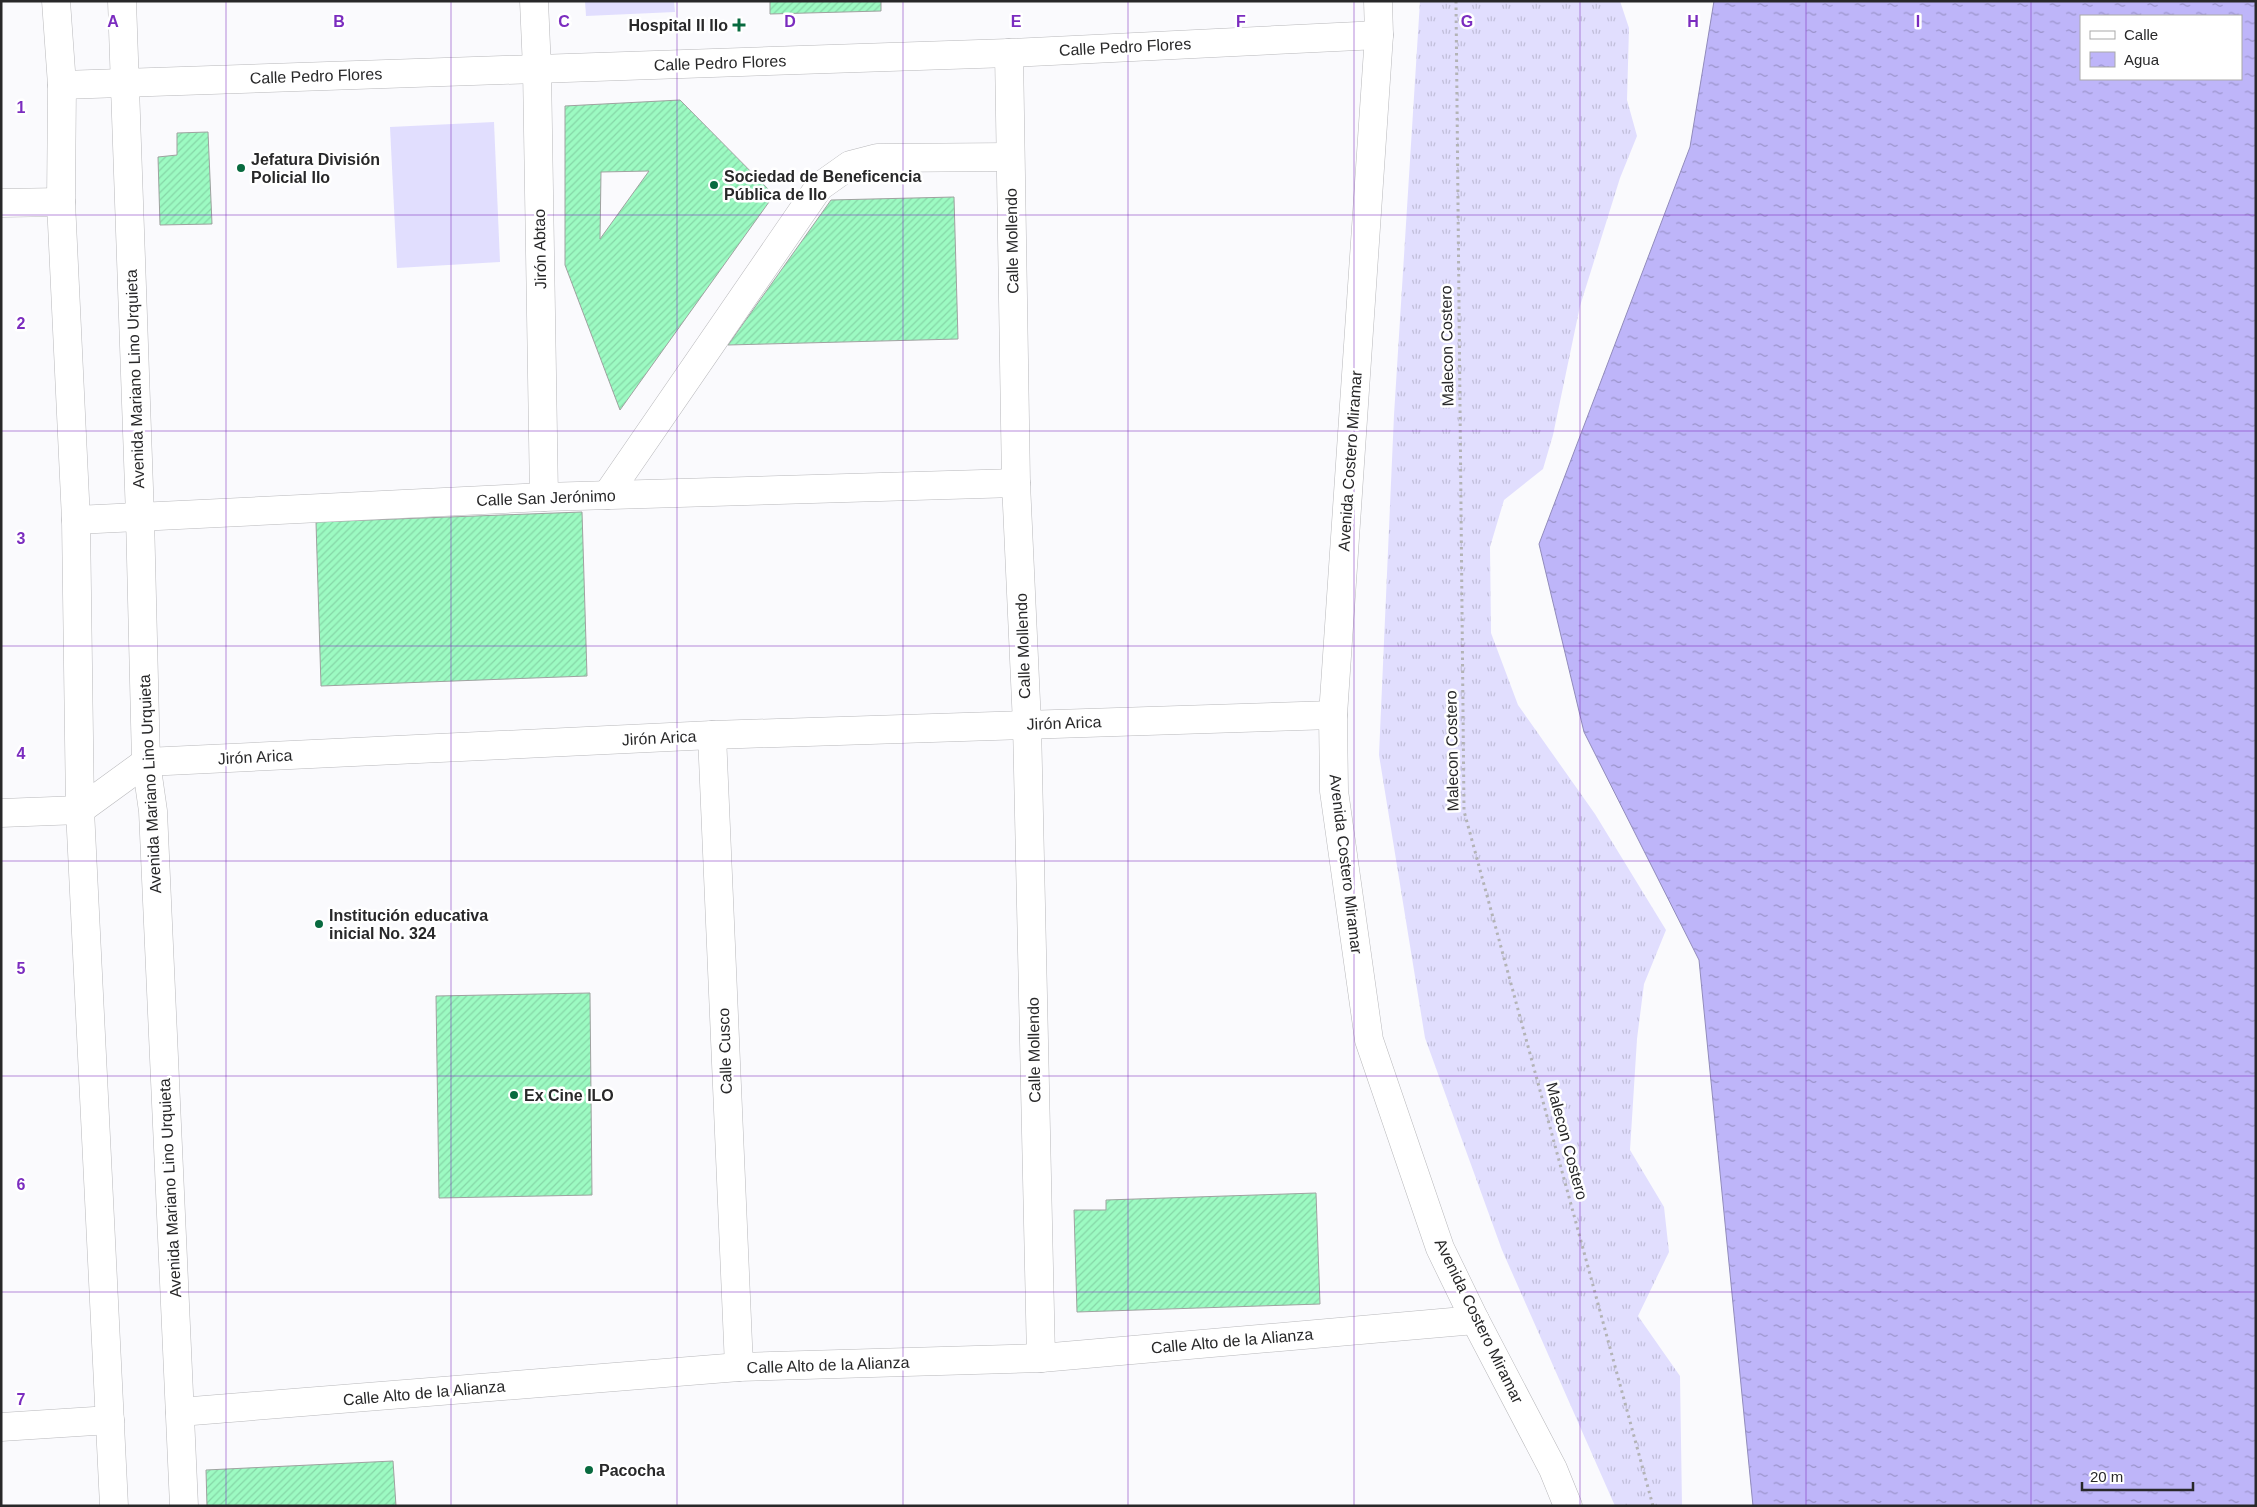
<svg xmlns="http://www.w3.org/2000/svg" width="2257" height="1507" font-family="Helvetica,sans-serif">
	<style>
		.grass { fill: url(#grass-tufts) }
		.pitch { fill: #e1defe }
		.water { fill: url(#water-ripples); stroke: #918bbb; fill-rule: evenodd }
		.building { fill: url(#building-hatch); stroke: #9fa2a0; fill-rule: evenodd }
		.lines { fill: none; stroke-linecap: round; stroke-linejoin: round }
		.minor-casing { stroke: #b8b8bb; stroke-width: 29 }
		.major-casing { stroke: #b8b8bb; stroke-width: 29 }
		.path { stroke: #b3b3b6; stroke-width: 3; stroke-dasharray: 2.5 4; stroke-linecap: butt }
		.minor { stroke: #fff; stroke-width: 28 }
		.major { stroke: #fff; stroke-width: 28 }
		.grid { fill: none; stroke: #7b2cbf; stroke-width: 1; stroke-opacity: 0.55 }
		.poi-dot { fill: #086a3f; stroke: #fff; stroke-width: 2 }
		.labels { text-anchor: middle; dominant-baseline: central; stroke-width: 5; stroke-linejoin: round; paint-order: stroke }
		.poi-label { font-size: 16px; font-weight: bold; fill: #282829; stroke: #fff; text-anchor: start }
		.street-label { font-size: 16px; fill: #282829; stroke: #fff }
		.grid-label { font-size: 16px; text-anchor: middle; font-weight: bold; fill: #7b2cbf; stroke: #fff; stroke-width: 5; stroke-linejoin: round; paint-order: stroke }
	</style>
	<defs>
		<pattern id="grass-tufts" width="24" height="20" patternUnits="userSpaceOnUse" patternTransform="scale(1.25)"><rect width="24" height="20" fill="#e1defe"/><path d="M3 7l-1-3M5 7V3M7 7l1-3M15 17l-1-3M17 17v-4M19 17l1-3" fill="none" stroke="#c1beda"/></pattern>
		<pattern id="water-ripples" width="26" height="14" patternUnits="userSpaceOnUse" patternTransform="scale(1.25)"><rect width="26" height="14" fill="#beb5f9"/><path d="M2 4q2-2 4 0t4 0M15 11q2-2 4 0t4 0" fill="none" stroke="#9a93ca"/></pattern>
		<pattern id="building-hatch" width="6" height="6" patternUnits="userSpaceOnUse" patternTransform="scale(1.25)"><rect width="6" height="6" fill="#9cfac2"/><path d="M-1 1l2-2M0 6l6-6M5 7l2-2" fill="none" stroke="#86d6a7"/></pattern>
	</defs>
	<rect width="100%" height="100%" fill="#fafafd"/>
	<polygon class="grass" points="1420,1 1620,1 1629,28 1627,100 1637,136 1620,178 1580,306 1553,435 1543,469 1504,500 1490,547 1491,633 1518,705 1595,814 1666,930 1644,984 1637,1039 1630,1150 1664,1207 1669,1252 1638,1316 1680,1376 1682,1506 1615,1506 1502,1250 1425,1038 1379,755 1394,415"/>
	<g class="pitch">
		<polygon points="585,1 674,1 675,12 586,16"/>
		<polygon points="494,122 500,262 397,268 390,127"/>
	</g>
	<path class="water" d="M1714,1H2256V1506H1753L1699,960L1584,732L1539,544L1690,147ZM2081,16H2241V79H2081Z"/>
	<g class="building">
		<polygon points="770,1 881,1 881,11 770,14"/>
		<path d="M680,100L774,195L620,410L565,265V106ZM649,171L600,239L601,172Z"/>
		<polygon points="208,132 212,224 160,225 158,157 177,155 177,133"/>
		<polygon points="954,197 958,339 728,345 831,200"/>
		<polygon points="582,512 587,676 321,686 316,522"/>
		<polygon points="590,993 592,1195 439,1198 436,996"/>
		<polygon points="1316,1193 1320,1304 1077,1312 1074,1210 1106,1210 1106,1200"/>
		<polygon points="393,1461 396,1506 207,1506 206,1470"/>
	</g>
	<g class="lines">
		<defs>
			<g id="minor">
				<polyline points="534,1 537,69 544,497"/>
				<polyline points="1378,1 1379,35 1333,715 1334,791 1369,1040 1440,1248 1475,1320 1553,1469 1568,1506"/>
				<polyline points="1009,53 1016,483 1027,724 1041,1358"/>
				<polyline points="62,85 1009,53 1379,35"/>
				<polyline points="1,203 61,202"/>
				<polyline points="607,495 819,187 850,165 877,158 1010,157"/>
				<polyline points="76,520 544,497 1016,483"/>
				<polyline points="712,735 739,1367"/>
				<polyline points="1,813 80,810 146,762 712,735 1333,715"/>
				<polyline points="180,1412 739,1367 1041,1358 1475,1320"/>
				<polyline points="1,1427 110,1420"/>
			</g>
			<g id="major">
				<polyline points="56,1 62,85 61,202 76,520 80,810 114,1506"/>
				<polyline points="122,1 140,517 146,762 153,811 184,1506"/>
			</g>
		</defs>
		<use href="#minor" class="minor-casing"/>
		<use href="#major" class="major-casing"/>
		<polyline class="path" points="1456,1 1464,811 1653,1506"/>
		<use href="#minor" class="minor"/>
		<use href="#major" class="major"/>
	</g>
	<path class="grid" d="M226,1V1506M451,1V1506M677,1V1506M903,1V1506M1128,1V1506M1354,1V1506M1580,1V1506M1806,1V1506M2031,1V1506M1,215H2256M1,431H2256M1,646H2256M1,861H2256M1,1076H2256M1,1292H2256"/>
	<g class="poi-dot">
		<path d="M736.5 17.5h5v5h5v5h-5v5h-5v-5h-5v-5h5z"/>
		<circle cx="241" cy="168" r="5"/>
		<circle cx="714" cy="185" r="5"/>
		<circle cx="319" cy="924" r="5"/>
		<circle cx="514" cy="1095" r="5"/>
		<circle cx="589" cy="1470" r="5"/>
	</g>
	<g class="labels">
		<g class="poi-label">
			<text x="728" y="25" text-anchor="end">Hospital II Ilo</text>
			<text x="251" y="159">Jefatura División<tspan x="251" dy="18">Policial Ilo</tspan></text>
			<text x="724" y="176">Sociedad de Beneficencia<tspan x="724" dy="18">Pública de Ilo</tspan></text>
			<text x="329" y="915">Institución educativa<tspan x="329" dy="18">inicial No. 324</tspan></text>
			<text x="524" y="1095">Ex Cine ILO</text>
			<text x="599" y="1470">Pacocha</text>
		</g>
		<g class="street-label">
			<text transform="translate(1125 47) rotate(-3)">Calle Pedro Flores</text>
			<text transform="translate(720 63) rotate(-2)">Calle Pedro Flores</text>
			<text transform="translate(316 76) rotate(-2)">Calle Pedro Flores</text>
			<text transform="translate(1012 241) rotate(-91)">Calle Mollendo</text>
			<text transform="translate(540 249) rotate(-91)">Jirón Abtao</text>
			<text transform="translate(1447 346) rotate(-91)">Malecon Costero</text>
			<text transform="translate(135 379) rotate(-92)">Avenida Mariano Lino Urquieta</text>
			<text transform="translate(1350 461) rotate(-86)">Avenida Costero Miramar</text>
			<text transform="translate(546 498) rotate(-2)">Calle San Jerónimo</text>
			<text transform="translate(1023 646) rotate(-92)">Calle Mollendo</text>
			<text transform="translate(1064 723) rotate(-2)">Jirón Arica</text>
			<text transform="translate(659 738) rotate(-3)">Jirón Arica</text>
			<text transform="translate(1452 751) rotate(-91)">Malecon Costero</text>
			<text transform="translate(255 757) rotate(-3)">Jirón Arica</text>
			<text transform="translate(150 784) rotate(-93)">Avenida Mariano Lino Urquieta</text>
			<text transform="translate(1346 864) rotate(83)">Avenida Costero Miramar</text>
			<text transform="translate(1034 1050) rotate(-91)">Calle Mollendo</text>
			<text transform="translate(725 1051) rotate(-92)">Calle Cusco</text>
			<text transform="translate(1567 1141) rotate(75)">Malecon Costero</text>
			<text transform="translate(170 1188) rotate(-93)">Avenida Mariano Lino Urquieta</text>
			<text transform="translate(1479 1321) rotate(64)">Avenida Costero Miramar</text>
			<text transform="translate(1232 1341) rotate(-5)">Calle Alto de la Alianza</text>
			<text transform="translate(828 1365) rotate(-2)">Calle Alto de la Alianza</text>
			<text transform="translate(424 1393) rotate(-5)">Calle Alto de la Alianza</text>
		</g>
	</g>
	<g class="grid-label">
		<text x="113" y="27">A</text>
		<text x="339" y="27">B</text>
		<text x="564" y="27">C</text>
		<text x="790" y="27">D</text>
		<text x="1016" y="27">E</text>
		<text x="1241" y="27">F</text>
		<text x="1467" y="27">G</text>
		<text x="1693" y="27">H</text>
		<text x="1918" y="27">I</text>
		<text x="21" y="113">1</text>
		<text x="21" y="329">2</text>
		<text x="21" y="544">3</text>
		<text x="21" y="759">4</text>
		<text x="21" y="974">5</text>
		<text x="21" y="1190">6</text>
		<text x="21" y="1405">7</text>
	</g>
	<rect width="2257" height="1507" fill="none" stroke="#282829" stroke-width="5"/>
	<rect x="2080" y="15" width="162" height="65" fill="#ffffff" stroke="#a9a9a9"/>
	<rect x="2090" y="31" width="25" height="8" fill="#ffffff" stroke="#a9a9a9"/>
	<text x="2124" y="40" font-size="15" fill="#282829">Calle</text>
	<rect x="2090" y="52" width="25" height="15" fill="url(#water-ripples)" stroke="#a9a9a9"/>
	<text x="2124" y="65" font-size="15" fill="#282829">Agua</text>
	<path d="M2082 1482v8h111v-8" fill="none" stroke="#282829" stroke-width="2.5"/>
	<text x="2090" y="1482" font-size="15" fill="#282829" stroke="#ffffff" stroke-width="4" paint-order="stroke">20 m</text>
</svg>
